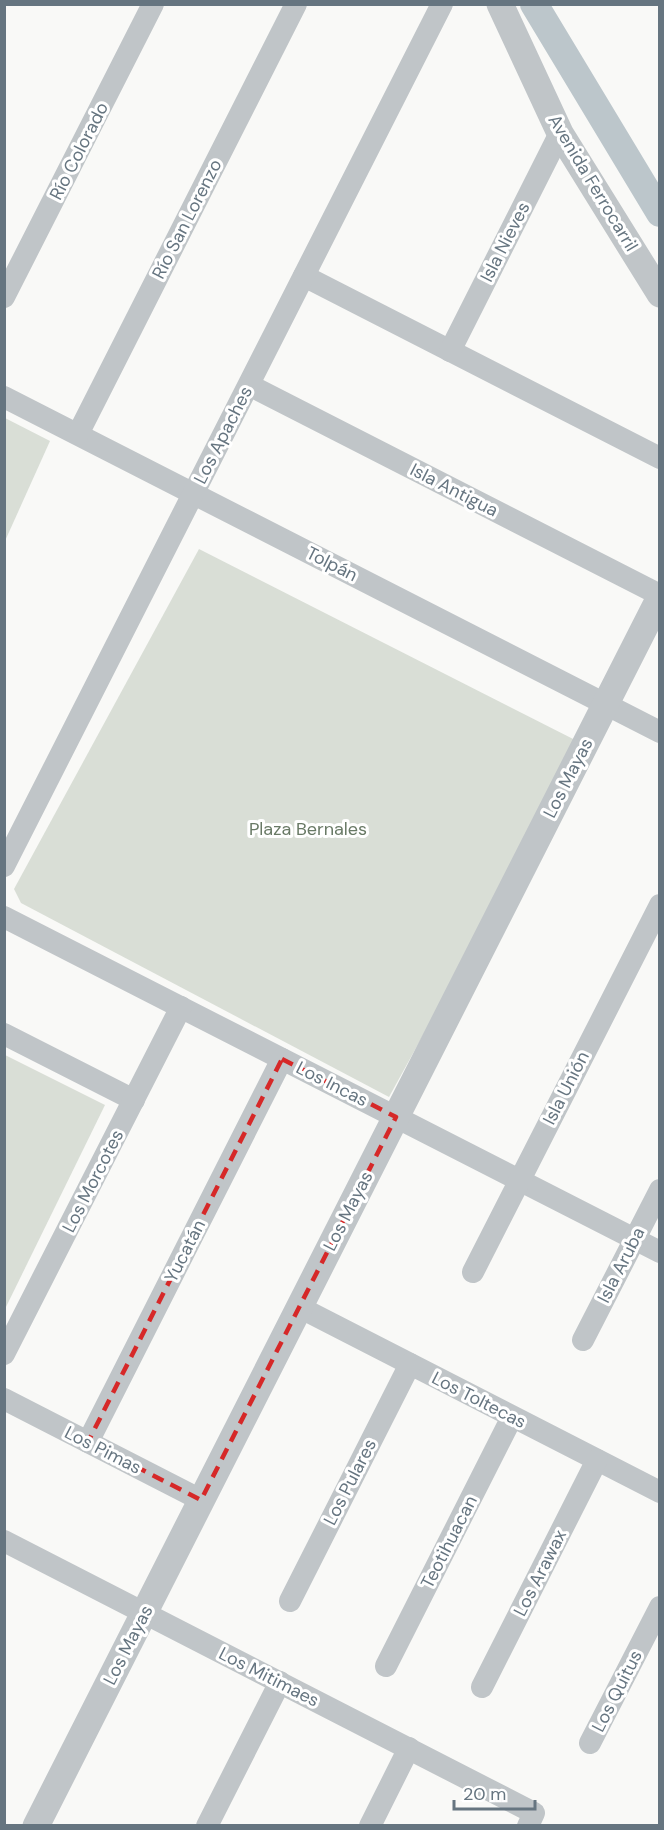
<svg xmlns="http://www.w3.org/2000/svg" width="664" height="1830" font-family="'DM Sans',sans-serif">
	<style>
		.green { fill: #d9ded6 }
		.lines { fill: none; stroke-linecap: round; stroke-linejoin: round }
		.canal { stroke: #bcc6cb; stroke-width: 28 }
		.minor { stroke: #c0c5c8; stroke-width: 22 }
		.tertiary { stroke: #c0c5c8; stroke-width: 27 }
		.marked { fill: none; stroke: #d62828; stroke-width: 4.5; stroke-dasharray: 12 8; stroke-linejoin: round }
		.labels { text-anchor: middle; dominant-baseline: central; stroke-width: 6; stroke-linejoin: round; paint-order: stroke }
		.street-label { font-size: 18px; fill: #667580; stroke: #fff }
		.park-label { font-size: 18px; fill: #687965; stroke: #fff }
	</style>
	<rect width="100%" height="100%" fill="#f9f9f7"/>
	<g class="green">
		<polygon points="5,418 50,441 5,541"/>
		<polygon points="199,549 583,744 389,1097 21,903 14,889"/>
		<polygon points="5,1055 105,1105 5,1309"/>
	</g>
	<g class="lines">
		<polyline class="canal" points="534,4 660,213"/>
		<g class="minor">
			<polyline points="304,276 660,458"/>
			<polyline points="4,297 153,4"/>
			<polyline points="450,351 560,133"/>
			<polyline points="249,385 660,595"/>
			<polyline points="4,397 660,732"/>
			<polyline points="78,434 296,4"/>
			<polyline points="4,866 442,4"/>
			<polyline points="4,917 660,1252"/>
			<polyline points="4,1034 134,1100"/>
			<polyline points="473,1272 660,905"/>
			<polyline points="299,1307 660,1492"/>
			<polyline points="583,1340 660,1190"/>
			<polyline points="4,1354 181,1007"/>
			<polyline points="4,1399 201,1500"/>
			<polyline points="88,1442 282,1059"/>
			<polyline points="4,1541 534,1813 528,1826"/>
			<polyline points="290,1601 410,1364"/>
			<polyline points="386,1666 512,1417"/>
			<polyline points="482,1687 597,1460"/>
			<polyline points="590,1743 660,1607"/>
			<polyline points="207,1826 280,1682"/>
			<polyline points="370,1826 409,1748"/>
		</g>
		<g class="tertiary">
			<polyline points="500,4 560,133 660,294"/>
			<polyline points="36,1826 660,597"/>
		</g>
	</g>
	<path class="marked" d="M282,1059L396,1117L201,1500L88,1442Z"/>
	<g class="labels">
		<g class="street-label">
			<text transform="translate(79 151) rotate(-63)">Río Colorado</text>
			<text transform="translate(593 183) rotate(59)">Avenida Ferrocarril</text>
			<text transform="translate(187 219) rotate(-63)">Río San Lorenzo</text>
			<text transform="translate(505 242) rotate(-63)">Isla Nieves</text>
			<text transform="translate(223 435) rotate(-63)">Los Apaches</text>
			<text transform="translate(454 490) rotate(27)">Isla Antigua</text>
			<text transform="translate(332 564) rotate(27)">Tolpán</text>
			<text transform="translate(568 778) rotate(-63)">Los Mayas</text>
			<text transform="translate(332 1084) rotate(27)">Los Incas</text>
			<text transform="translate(566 1088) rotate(-63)">Isla Unión</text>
			<text transform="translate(93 1181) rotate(-63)">Los Morcotes</text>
			<text transform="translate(348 1211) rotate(-63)">Los Mayas</text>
			<text transform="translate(185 1251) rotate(-63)">Yucatán</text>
			<text transform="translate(621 1265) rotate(-63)">Isla Aruba</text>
			<text transform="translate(479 1400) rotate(27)">Los Toltecas</text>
			<text transform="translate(103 1450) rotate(27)">Los Pimas</text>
			<text transform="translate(350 1482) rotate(-63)">Los Pulares</text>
			<text transform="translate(449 1542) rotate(-63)">Teotihuacan</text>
			<text transform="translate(540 1573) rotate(-63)">Los Arawax</text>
			<text transform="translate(128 1645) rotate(-63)">Los Mayas</text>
			<text transform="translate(269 1677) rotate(27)">Los Mitimaes</text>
			<text transform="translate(617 1691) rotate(-63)">Los Quitus</text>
		</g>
		<g class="park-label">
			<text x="308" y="829">Plaza Bernales</text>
		</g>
	</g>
	<rect width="664" height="1830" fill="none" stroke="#667580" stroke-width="12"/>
	<path d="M454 1800v9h81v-9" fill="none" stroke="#667580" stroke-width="3"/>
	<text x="463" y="1800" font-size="18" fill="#667580" stroke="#ffffff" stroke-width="4.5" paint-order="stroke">20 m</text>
</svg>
